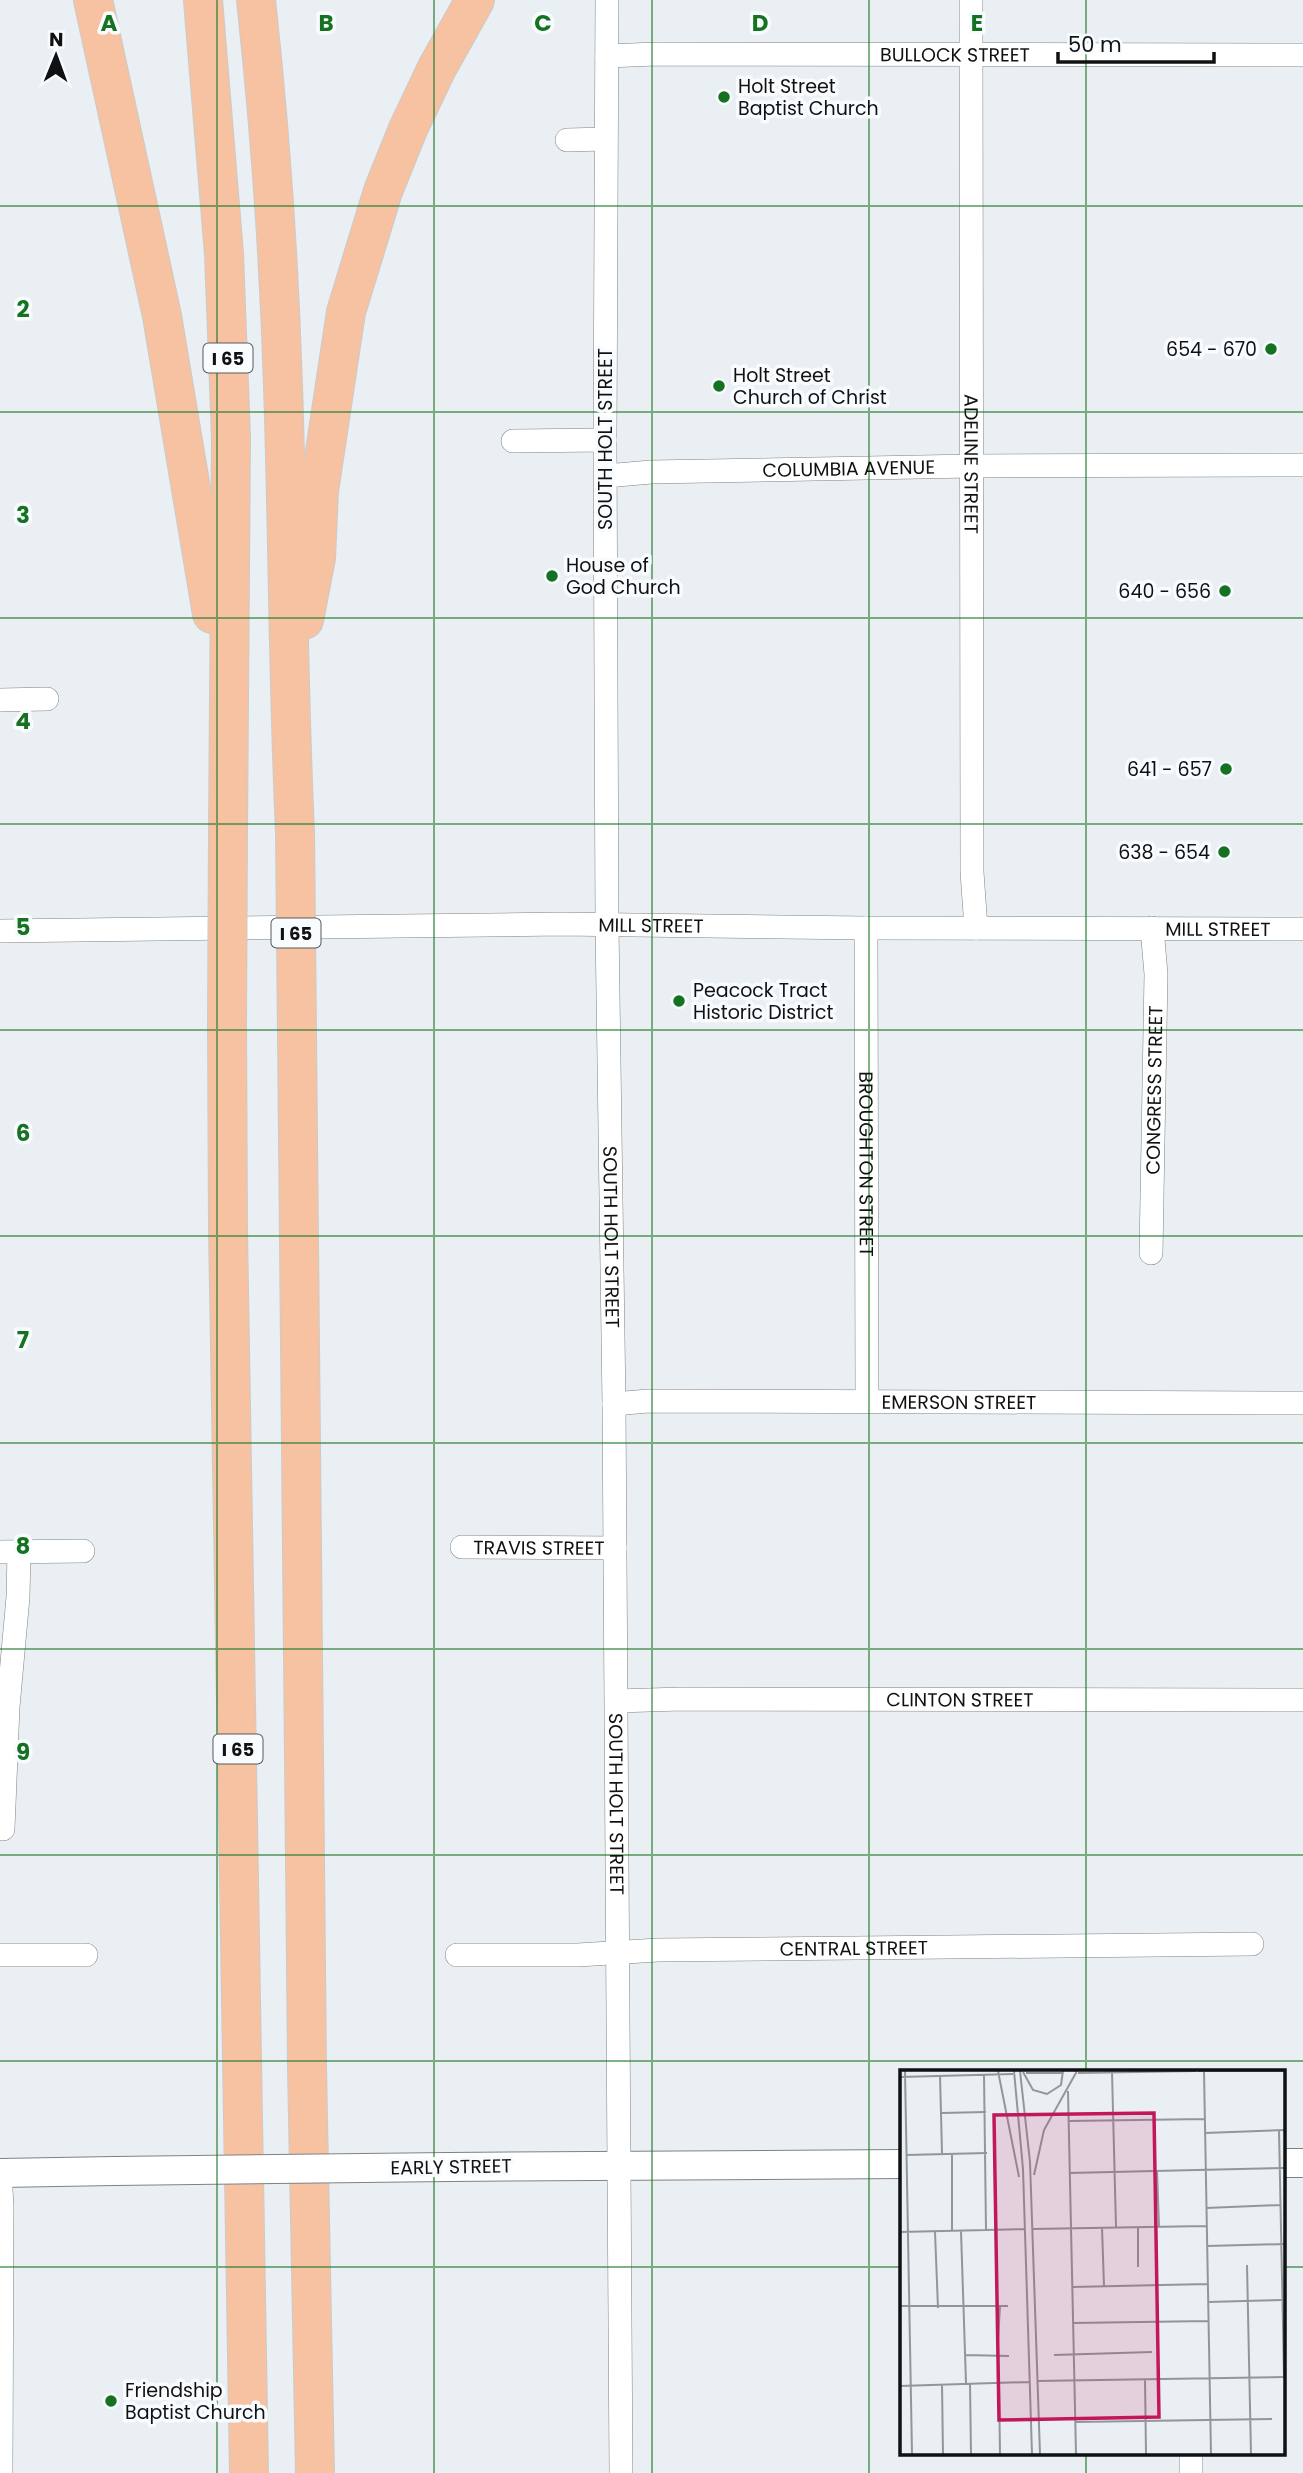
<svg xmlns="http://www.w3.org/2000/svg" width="1303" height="2473" font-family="Poppins,sans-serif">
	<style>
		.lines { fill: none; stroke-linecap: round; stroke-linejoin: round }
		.minor-casing { stroke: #7e8285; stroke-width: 24 }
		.tertiary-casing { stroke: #7e8285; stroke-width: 30 }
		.motorway-casing { stroke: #cacbcb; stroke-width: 40 }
		.minor { stroke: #fff; stroke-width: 23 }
		.tertiary { stroke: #fff; stroke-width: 28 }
		.motorway { stroke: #f7c2a1; stroke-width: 38 }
		.tertiary-bridge-casing { stroke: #7e8285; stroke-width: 30; stroke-linecap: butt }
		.motorway-bridge-casing { stroke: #cacbcb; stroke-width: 40; stroke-linecap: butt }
		.tertiary-bridge { stroke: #fff; stroke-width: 28 }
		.motorway-bridge { stroke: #f7c2a1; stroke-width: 38 }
		.grid { fill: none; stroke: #157221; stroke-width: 2; stroke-opacity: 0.55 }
		.poi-dot { fill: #157221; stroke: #f9fcff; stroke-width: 2.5 }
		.labels { text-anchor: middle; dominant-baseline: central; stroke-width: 7; stroke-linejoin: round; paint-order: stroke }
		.shield { fill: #f9fcff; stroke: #565859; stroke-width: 2 }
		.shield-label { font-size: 18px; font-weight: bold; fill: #101112 }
		.street-label { font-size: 19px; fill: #101112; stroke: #f9fcff }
		.poi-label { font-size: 19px; fill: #101112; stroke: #f9fcff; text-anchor: start }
		.inset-road { fill: none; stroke: #939699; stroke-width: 2 }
		.view { fill: #c2185b; fill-opacity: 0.15; stroke: #c2185b; stroke-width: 3.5 }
		.inset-edge { fill: none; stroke: #101112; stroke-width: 3.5 }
		.grid-label { font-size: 23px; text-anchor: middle; font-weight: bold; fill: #157221; stroke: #f9fcff; stroke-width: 7; stroke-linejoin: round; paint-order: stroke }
	</style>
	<rect width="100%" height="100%" fill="#eaeff3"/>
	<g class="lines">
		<defs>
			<g id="minor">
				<path id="s1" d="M607,0L605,440L607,925L614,1404L621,2473"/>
				<path id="s2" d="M971,0L972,872L976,928"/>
				<path id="s3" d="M607,56L656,54L1303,55"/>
				<polyline points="567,140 605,139"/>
				<polyline points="513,441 605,440"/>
				<path id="s4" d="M606,476L651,472L972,466L1303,465"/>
				<polyline points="0,700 47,699"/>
				<path id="s5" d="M866,928L867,1401"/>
				<path id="s6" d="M0,931L561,924L866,928L1303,929"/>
				<path id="s7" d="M1151,1253L1156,974L1152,928"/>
				<path id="s8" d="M614,1404L648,1401L1303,1403"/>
				<path id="s9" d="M462,1547L615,1548"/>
				<polyline points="0,1552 83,1551"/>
				<path id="s10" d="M617,1701L681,1699L1303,1700"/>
				<polyline points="3,1829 8,1707 18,1597 19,1552"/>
				<polyline points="0,1955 86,1955"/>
				<path id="s11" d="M457,1955H578L658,1950L1252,1944"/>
				<polyline points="0,2173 2,2206 1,2473"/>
				<polyline points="1191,2454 1191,2473"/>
			</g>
			<g id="tertiary">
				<polyline points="1284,2163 1303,2163"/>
				<polyline points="449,2167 902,2164"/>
				<polyline points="0,2173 114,2171"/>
			</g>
			<g id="motorway">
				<polyline points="93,0 162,316 212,614"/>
				<polyline points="203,0 224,254 231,438 228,831"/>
				<path d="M256,0C270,128 279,257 283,386C288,535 288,683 295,832"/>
				<polyline points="304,620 316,558 319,491 346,312 383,191 408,129 437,68 475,0"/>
				<polyline points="227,1025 228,1229 249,2473"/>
				<polyline points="297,1034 307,2067 315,2473"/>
			</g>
		</defs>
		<use href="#minor" class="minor-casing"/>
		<use href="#tertiary" class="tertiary-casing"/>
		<use href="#motorway" class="motorway-casing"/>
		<use href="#minor" class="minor"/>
		<use href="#tertiary" class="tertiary"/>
		<use href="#motorway" class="motorway"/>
		<defs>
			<polyline id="tertiary-bridge" points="114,2171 449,2167"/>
			<g id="motorway-bridge">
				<polyline points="295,832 297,1034"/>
				<polyline points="227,1025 228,831"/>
			</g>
		</defs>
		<use href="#tertiary-bridge" class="tertiary-bridge-casing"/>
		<use href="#motorway-bridge" class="motorway-bridge-casing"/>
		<use href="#tertiary-bridge" class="tertiary-bridge"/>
		<use href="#motorway-bridge" class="motorway-bridge"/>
	</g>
	<path class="grid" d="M217,0V2473M434,0V2473M652,0V2473M869,0V2473M1086,0V2072M0,206H1303M0,412H1303M0,618H1303M0,824H1303M0,1030H1303M0,1236H1303M0,1443H1303M0,1649H1303M0,1855H1303M0,2061H1303M0,2267H902M1284,2267H1303M1086,2454V2473"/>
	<g class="poi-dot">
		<circle cx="724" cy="97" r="7"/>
		<circle cx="1271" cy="349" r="7"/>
		<circle cx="719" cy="386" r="7"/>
		<circle cx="552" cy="576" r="7"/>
		<circle cx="1225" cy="591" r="7"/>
		<circle cx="1226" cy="769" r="7"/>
		<circle cx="1224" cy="852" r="7"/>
		<circle cx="679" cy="1001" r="7"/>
		<circle cx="111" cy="2401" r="7"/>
	</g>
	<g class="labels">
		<g class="shield">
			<rect x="203.5" y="343.5" width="49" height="29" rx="5"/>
			<rect x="271.5" y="918.5" width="49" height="29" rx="5"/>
			<rect x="213.5" y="1734.5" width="49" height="29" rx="5"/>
		</g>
		<g class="shield-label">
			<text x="228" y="358">I 65</text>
			<text x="296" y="933">I 65</text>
			<text x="238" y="1749">I 65</text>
		</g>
		<g class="street-label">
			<text stroke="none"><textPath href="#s3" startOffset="348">BULLOCK STREET</textPath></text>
			<text transform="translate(605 439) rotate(-90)">SOUTH HOLT STREET</text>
			<text stroke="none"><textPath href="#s2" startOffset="464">ADELINE STREET</textPath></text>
			<text stroke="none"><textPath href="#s4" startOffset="243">COLUMBIA AVENUE</textPath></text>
			<text stroke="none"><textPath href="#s6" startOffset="651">MILL STREET</textPath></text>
			<text stroke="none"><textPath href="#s6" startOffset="1218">MILL STREET</textPath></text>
			<text stroke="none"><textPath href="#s7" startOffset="163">CONGRESS STREET</textPath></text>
			<text stroke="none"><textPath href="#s5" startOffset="236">BROUGHTON STREET</textPath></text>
			<text stroke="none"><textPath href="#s1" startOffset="1237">SOUTH HOLT STREET</textPath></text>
			<text stroke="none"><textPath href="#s8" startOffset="345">EMERSON STREET</textPath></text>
			<text stroke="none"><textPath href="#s9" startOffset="77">TRAVIS STREET</textPath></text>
			<text stroke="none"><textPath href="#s10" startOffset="343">CLINTON STREET</textPath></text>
			<text stroke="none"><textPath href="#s1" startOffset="1804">SOUTH HOLT STREET</textPath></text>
			<text stroke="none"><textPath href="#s11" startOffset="397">CENTRAL STREET</textPath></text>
			<text transform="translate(451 2167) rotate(-1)">EARLY STREET</text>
		</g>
		<g class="poi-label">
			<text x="738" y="86">Holt Street<tspan x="738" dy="22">Baptist Church</tspan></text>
			<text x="1257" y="349" text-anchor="end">654 - 670</text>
			<text x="733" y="375">Holt Street<tspan x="733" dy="22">Church of Christ</tspan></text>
			<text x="566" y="565">House of<tspan x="566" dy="22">God Church</tspan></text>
			<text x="1211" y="591" text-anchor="end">640 - 656</text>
			<text x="1212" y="769" text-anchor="end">641 - 657</text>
			<text x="1210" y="852" text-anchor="end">638 - 654</text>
			<text x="693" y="990">Peacock Tract<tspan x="693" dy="22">Historic District</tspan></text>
			<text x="125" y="2390">Friendship<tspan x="125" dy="22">Baptist Church</tspan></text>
		</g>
	</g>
	<g transform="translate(900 2070)">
		<rect width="385" height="385" fill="#eaeff3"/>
		<path class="inset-road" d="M5,1L12,384M98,1L119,107M114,1L123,99L132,384M120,1L130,92L140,384M298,1H384M304,1L311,384M123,2L133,20L147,24L161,15L163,1M212,2L216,157M126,3H162M178,3L296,1M84,4L86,160M40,5L42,83M0,7L113,4M168,21L176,384M41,43L86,42M169,51L305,49M379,60L384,307M305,63L385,60M52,84V161M6,85L87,83M257,100L259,157M169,103L385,98M134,105L144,60L177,1M306,138L381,135M238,157V197M202,158L204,216M132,159L306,156M61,161L66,313M0,162L124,159M35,162L38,238M307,176L385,174M347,195L351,384M172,217L308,214M308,232L384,230M0,236H108M173,253L308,251M98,270L100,236M65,285L109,286M154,285L252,282M245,309L246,384M137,311L385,307M70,313L71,384M99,313L100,384M42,314L43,384M0,316L129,312M176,352L372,349"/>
		<path class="view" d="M254,43L259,347L99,350L94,45Z"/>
		<rect width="385" height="385" class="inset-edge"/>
	</g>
	<g class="grid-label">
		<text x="109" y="31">A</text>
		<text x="326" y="31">B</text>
		<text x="543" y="31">C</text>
		<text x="760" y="31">D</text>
		<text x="977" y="31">E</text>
		<text x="23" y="317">2</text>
		<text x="23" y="523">3</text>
		<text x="23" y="729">4</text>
		<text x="23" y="935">5</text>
		<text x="23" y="1141">6</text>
		<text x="23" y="1348">7</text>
		<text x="23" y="1554">8</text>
		<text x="23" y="1760">9</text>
	</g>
	<g transform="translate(56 56) rotate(1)" stroke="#f9fcff" stroke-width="5" paint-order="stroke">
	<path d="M0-5L12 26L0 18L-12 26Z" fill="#101112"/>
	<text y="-10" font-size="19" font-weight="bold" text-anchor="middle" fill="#101112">N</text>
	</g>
	<path d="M1058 52v10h156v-10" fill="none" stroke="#101112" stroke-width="3.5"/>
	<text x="1068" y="52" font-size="21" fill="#101112" stroke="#f9fcff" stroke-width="5" paint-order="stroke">50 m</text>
</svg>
